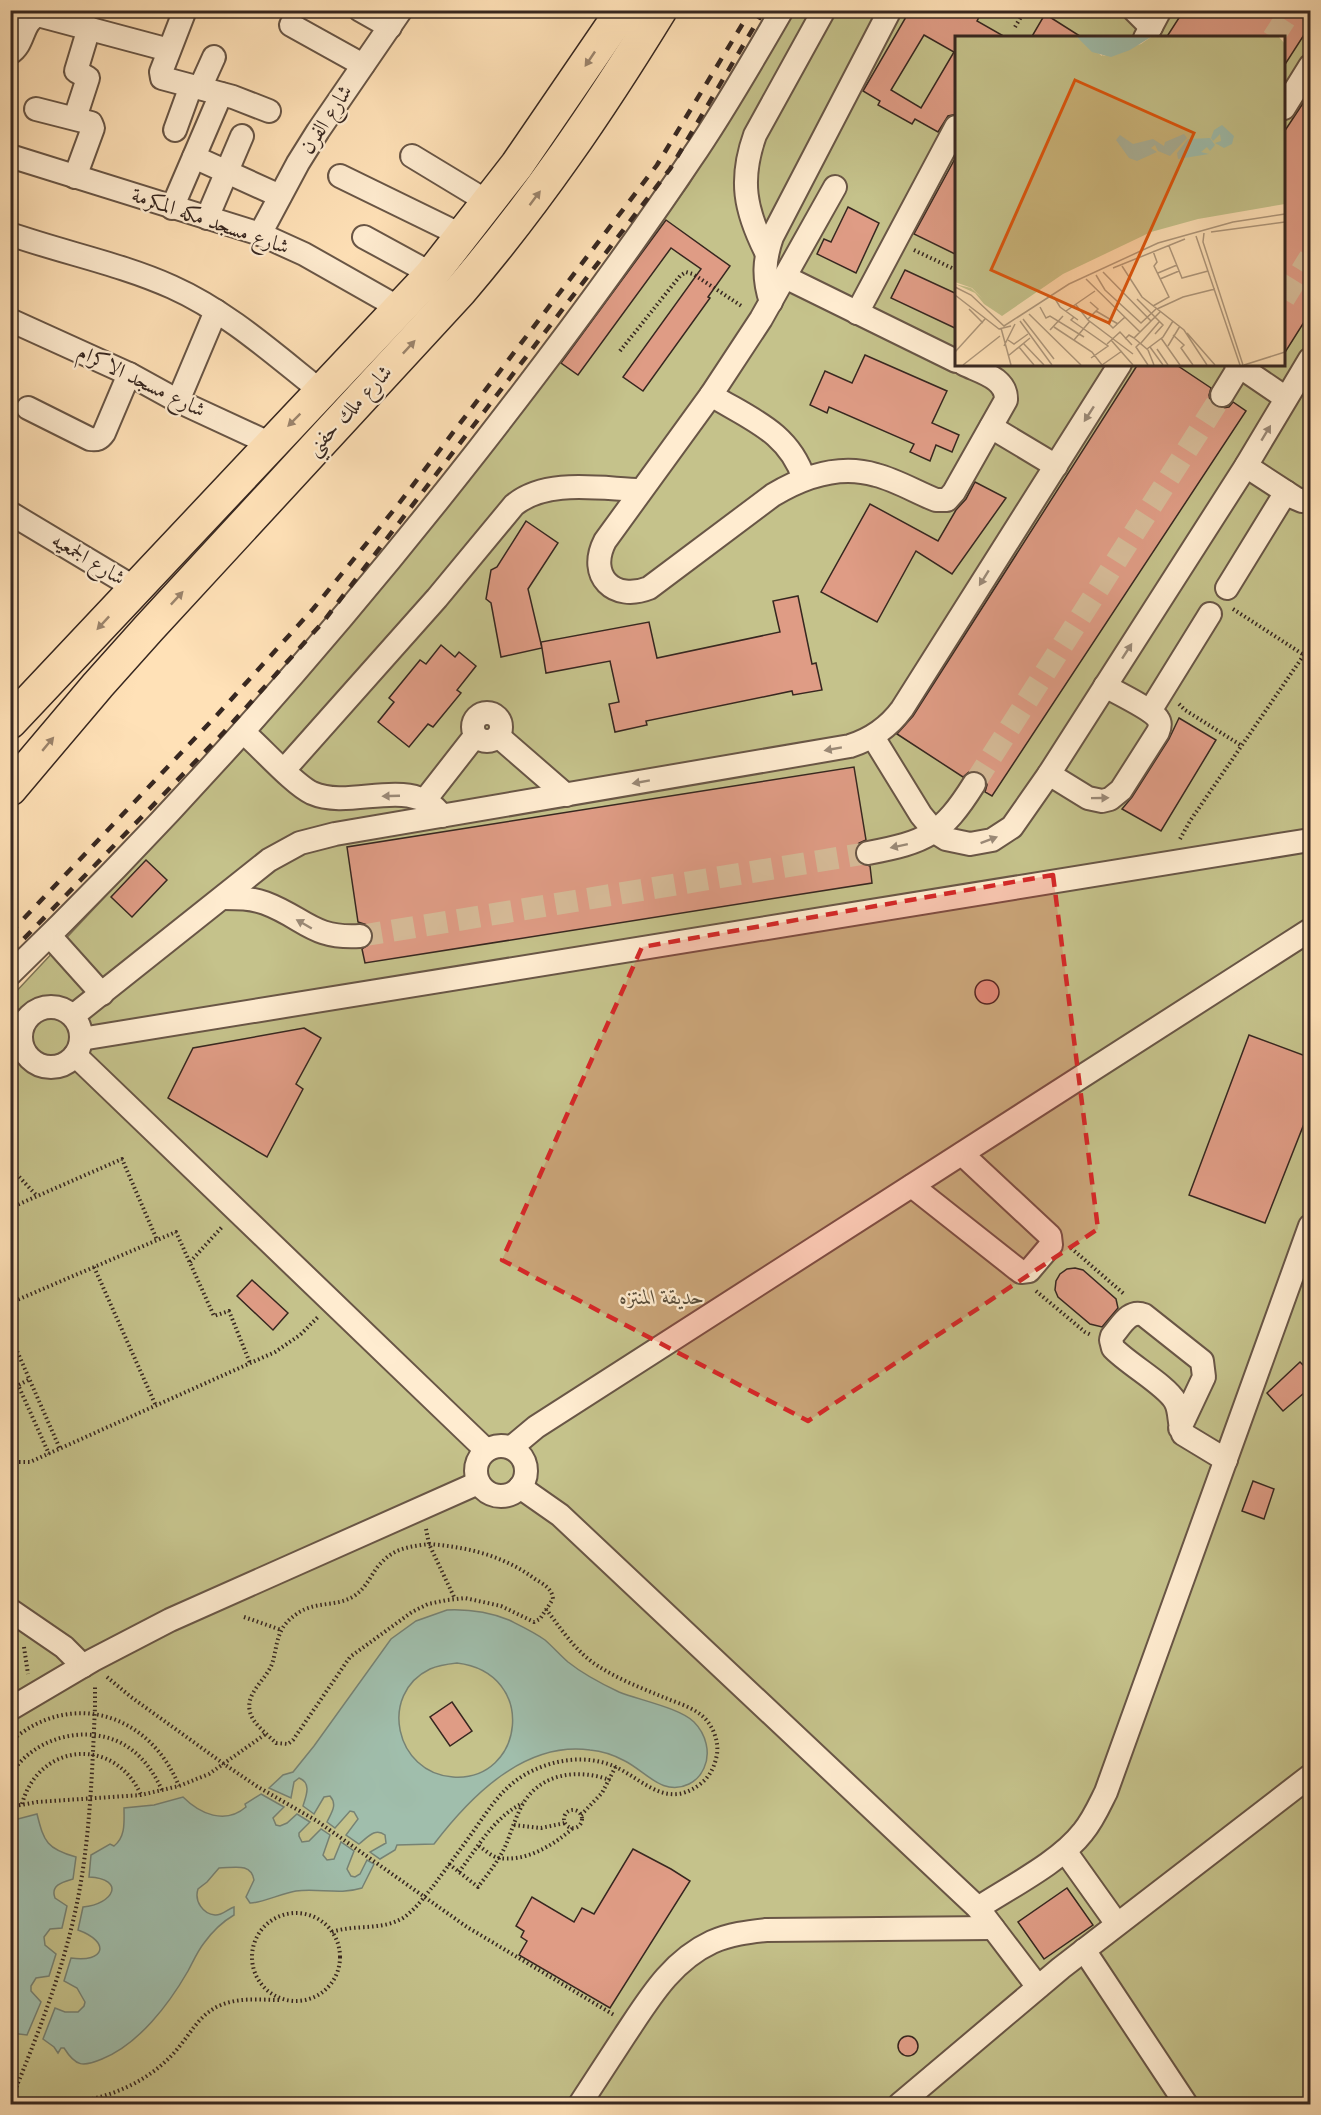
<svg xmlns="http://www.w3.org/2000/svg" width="1321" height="2115" font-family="'Old Standard TT',Amiri,serif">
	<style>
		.green { fill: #c5c28b; stroke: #7e7456; stroke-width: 1.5; fill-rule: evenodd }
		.water { fill: #a0beac; stroke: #768274; stroke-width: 1.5; fill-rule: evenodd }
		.building { fill: #df9c85; stroke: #372720; stroke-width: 1.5; fill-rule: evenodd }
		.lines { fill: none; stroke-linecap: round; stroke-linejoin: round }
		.minor-tunnel { stroke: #d7bc99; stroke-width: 22; stroke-dasharray: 22 11; stroke-linecap: butt }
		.minor-casing { stroke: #695646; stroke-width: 26 }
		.highway-casing { stroke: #372720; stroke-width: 36 }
		.path { stroke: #372720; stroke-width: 4; stroke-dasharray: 1.5 3; stroke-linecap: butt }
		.minor { stroke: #ffecd0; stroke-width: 22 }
		.highway { stroke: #ffe1b7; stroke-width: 33 }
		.rail { stroke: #372720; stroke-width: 4.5; stroke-dasharray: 10 10; stroke-linecap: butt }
		.path-bridge { stroke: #372720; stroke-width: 4; stroke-dasharray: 1.5 3; stroke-linecap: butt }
		.oneway { fill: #9b846c }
		.oneway2 { fill: #9b8a78 }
		.marked { fill: #d62828; fill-opacity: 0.2; stroke: #d62828; stroke-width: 4.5; stroke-dasharray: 12 8; stroke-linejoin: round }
		.labels { text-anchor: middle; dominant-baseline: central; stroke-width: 4.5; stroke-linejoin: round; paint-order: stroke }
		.street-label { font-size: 21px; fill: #372720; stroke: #ffecd0 }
		.park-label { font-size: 21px; font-style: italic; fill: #5a4e3b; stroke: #ffecd0 }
		.inset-road { fill: none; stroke: #af977b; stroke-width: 1.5 }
		.view { fill: #df560d; fill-opacity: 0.15; stroke: #df560d; stroke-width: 3 }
		.inset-edge { fill: none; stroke: #372720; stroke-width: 3 }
	</style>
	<rect width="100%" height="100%" fill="#ffe1b7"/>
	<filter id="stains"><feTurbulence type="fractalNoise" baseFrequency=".00333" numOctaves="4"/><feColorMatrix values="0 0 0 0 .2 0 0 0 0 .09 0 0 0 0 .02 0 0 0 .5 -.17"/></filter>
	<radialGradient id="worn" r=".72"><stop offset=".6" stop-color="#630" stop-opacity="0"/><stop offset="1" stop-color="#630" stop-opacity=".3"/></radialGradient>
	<path class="green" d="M794,11H1310V2104H11V997L252,740L436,520L632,263L689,184ZM956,38H1284V364H956Z"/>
	<g class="water">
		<path d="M447,1610C469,1609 489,1612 509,1620C521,1626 534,1632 545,1640C553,1647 560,1655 568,1662C583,1674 602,1684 619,1692C639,1700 680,1708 694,1722C706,1734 711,1753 704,1768C701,1775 695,1781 689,1784C663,1797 645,1771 625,1761C614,1755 602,1751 590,1750C524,1741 470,1797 434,1844L397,1845L395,1850L380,1859L370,1852L386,1843L385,1835C375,1827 367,1838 359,1844L346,1835L358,1819L354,1812L350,1811L335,1828L327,1822C331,1813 338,1805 330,1796L324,1797L314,1814L303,1806C306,1796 312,1783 299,1778L294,1782L291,1798L269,1788L283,1775L293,1772L314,1746L391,1639L416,1621ZM457,1663C539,1673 524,1782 453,1777C395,1773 378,1694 430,1669C439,1665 448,1664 457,1663Z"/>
		<path d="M261,1794L284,1807L273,1818L276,1825L280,1826L287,1823L297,1814L310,1822L299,1833V1836L302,1842L309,1841L321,1829L330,1835L323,1855L327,1860L334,1859L341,1842L354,1851L347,1869L351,1876L355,1877L360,1874L367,1860L374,1864L362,1888C340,1895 318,1888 296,1891C283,1893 258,1904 250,1903L246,1897L254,1880C251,1862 233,1868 219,1868L207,1882L198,1889C194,1901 203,1914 215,1915C221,1916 228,1909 234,1907V1915C222,1922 212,1932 204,1943C197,1952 193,1962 188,1971C169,2004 139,2044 102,2059C83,2067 76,2067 64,2048H61L58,2053L54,2047L43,2039L55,2008L65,2012H78L84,2006L85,2002L77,1988L64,1981L71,1958C105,1963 111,1942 78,1930L83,1907C114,1904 126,1879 89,1877L91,1855L110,1844L114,1846C126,1837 124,1821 124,1808L154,1805L183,1797C200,1814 225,1825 246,1807L245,1804Z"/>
		<path d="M37,1814C44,1842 47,1849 76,1857L73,1879C63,1882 50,1885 55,1898L67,1906L62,1928L50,1929L44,1937L45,1945L56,1954L49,1976L36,1978L31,1986V1991L41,2002L27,2035L11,2033L10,1821Z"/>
	</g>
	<g class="building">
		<path d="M910,10H983L977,21L1007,38H957V114L948,116L938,132L915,119L912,124L878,105L880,101L863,91ZM924,35L954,52L921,108L891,90Z"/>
		<polygon points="1184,10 1311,10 1311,24 1284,66 1284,38 1166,38"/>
		<polygon points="1045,14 1083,38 1031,38"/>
		<polygon points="1311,91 1311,311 1284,354 1284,132"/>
		<polygon points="957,155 957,255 914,234"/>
		<polygon points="848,207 879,223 856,273 817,254 824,239 831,242"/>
		<polygon points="666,220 730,266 708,297 710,298 643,391 623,377 701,269 671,248 578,375 561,363"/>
		<polygon points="905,270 957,294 957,329 891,298"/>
		<polygon points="865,355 947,391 932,423 959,435 952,452 936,445 930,461 910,452 914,444 829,407 827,413 810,405 825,371 852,383"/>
		<polygon points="1138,364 1175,364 1211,388 1209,395 1210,401 1214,406 1222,408 1229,407 1233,402 1246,411 992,796 985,792 987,785 986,779 981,772 974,771 969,772 963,777 897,734 913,716"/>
		<polygon points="975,482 1006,498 952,574 916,551 877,622 821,592 870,504 938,541 956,510 966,499"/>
		<polygon points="526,521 558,543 528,589 542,648 501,657 491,603 486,599 491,570 497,567"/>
		<polygon points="798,596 812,664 816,663 822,690 793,695 792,691 646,721 647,725 615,732 609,704 619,702 610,661 546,673 541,642 649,622 657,658 780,632 773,601"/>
		<polygon points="441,645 455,657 459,652 476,666 457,690 461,693 433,727 428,724 409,747 378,722 394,702 389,698 420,660 426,664"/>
		<polygon points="1179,718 1216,740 1161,831 1122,809 1132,797 1169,739"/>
		<polygon points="854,767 866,840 859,843 855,849 855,855 858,862 870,866 872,883 365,963 362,949 371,943 373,935 371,929 367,925 358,922 347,847"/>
		<polygon points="146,860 167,880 132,917 111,897"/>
		<circle cx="987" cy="992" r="12"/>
		<polygon points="304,1028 321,1038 296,1084 303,1089 267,1157 168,1098 193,1048"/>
		<polygon points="1249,1035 1311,1058 1311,1106 1265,1223 1189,1195"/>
		<polygon points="1075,1268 1083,1270 1116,1299 1118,1308 1102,1327 1090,1324 1058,1297 1055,1290 1056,1281 1060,1274 1067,1269"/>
		<polygon points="252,1280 288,1313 273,1330 237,1296"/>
		<polygon points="1300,1362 1311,1373 1311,1387 1283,1411 1267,1393"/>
		<polygon points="1253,1481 1274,1489 1264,1519 1242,1511"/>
		<polygon points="452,1702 472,1731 450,1746 430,1717"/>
		<polygon points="633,1849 671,1869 690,1881 610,2008 519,1955 527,1941 521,1937 524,1931 516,1926 532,1897 574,1922 582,1908 594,1914"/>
		<polygon points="1067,1888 1093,1925 1044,1959 1018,1922"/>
		<circle cx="908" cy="2046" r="10"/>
	</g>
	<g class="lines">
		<g class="minor-tunnel">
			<polyline points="1273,38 1291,10"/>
			<polyline points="1284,299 1310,257"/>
			<polyline points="974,784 1222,395"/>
			<polyline points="360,936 868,853"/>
		</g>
		<defs>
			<g id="minor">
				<polyline points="185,10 161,72 162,78 233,97 269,111"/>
				<polyline points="360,10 390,27"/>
				<polyline points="1134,10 1151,27"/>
				<polyline points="291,25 363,65"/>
				<polyline points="1145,38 1160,10"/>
				<path d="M10,53C25,44 21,22 38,15L169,50"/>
				<polyline points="200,88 214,57"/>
				<polyline points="1284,108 1310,66"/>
				<polyline points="36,109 91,123 93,128 75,177"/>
				<polyline points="75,118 88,78 76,71 89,28"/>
				<polyline points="175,130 191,86"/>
				<polyline points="10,156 260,234 304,254 401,309"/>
				<polyline points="412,156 488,202"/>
				<polyline points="194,157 280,196"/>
				<polyline points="340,176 463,236"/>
				<path d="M835,187L761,319L711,395L605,541C587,576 614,602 649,588L773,495C803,477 840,464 876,475C896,480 916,492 936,500H947L954,492L1006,400C1007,378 980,372 964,364"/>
				<polyline points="172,208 221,94"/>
				<polyline points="207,218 242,136"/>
				<path d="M10,234C64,253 121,264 172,287C228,312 275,355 322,392"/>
				<polyline points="260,234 298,163 318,131 401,10"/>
				<polyline points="364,237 432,274"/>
				<path d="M766,252C745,210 739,180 755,135L824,10"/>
				<polyline points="785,277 956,361"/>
				<path d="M771,302C763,278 764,260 772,237L890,10"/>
				<polyline points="857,313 956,127"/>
				<polyline points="10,320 129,374 178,401 271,444"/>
				<polyline points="1236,364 1286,398"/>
				<path d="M711,395C750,419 789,432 804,479"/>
				<polyline points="1222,395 1241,364"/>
				<polyline points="178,401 216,311"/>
				<path d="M28,408L90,439C97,440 100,439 104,433L129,374"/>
				<polyline points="991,427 1056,466"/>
				<polyline points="1246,466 1295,498 1302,501 1310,500"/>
				<polyline points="10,513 135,588"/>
				<polyline points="1227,588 1286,492"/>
				<polyline points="1150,711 1210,614"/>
				<circle cx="487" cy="727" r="14"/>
				<path d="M243,732C261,747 293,784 312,793C353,811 411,773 442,816"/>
				<polyline points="498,736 566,795"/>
				<polyline points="873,737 921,815 935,832 946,839 970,844 992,840 1012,827 1049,774 1246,466 1310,359"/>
				<path d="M284,770L437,598L514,505C547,478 601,489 641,490"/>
				<path d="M1049,774L1088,798L1102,801L1110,799L1121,790L1158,732C1160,727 1161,723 1158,719C1153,710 1116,692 1105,686"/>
				<polyline points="425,800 475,736"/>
				<path d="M868,853C926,842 942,835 974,784"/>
				<path d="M223,898C237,898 251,898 265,903C305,918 312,939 360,936"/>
				<polyline points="50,936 102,994"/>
				<path d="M10,974C179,811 334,634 478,450C552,355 624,259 691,159C724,111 753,60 782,10"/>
				<circle cx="51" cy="1037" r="30"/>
				<path d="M73,1016L269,860L300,843L335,834L850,746C872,739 888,728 902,709L1120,364"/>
				<polyline points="81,1039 1310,840"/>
				<polyline points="75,1055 486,1450"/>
				<polyline points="912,1186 1017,1269 1021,1272 1029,1271 1051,1245 1050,1236 962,1154"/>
				<path d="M1180,1428L1204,1377L1202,1361L1144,1315C1129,1309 1121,1326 1112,1336L1111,1340L1113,1348C1128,1364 1166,1385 1175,1401C1181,1411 1178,1423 1183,1434L1226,1460"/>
				<circle cx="501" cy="1471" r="25"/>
				<polyline points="512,1447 536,1427 1310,930"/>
				<polyline points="520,1487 560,1515 978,1908 1038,1987"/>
				<polyline points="10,1610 64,1647 83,1666"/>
				<polyline points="10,1709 93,1660 170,1620 478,1483"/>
				<polyline points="1065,1851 1117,1924"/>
				<path d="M978,1908C1010,1887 1060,1862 1083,1832C1093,1820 1099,1806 1106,1792L1310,1226"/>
				<polyline points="1084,1950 1186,2104"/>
				<path d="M580,2104C595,2081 610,2058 625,2035C649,1999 671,1961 712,1942C730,1934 748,1932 766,1930L993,1928"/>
				<polyline points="900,2104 1061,1968 1310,1776"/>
			</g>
			<g id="highway">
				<polyline points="10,722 432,274 517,165 623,10"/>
				<path d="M10,789L98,685L149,628L460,291C536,202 598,111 660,10"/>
			</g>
		</defs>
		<use href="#minor" class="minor-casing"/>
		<use href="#highway" class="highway-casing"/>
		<g class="path">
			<polyline points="1015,27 1025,10"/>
			<polyline points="914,250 956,270"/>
			<polyline points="620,351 680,276 686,272 693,274 743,307"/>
			<polyline points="1233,609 1304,655"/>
			<polyline points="1179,704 1185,710 1242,746"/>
			<polyline points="1180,839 1190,821 1310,646"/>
			<polyline points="10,1003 27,1020"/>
			<polyline points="10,1167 37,1196"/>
			<polyline points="10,1208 122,1159 157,1240"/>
			<polyline points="1071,1248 1124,1294"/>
			<polyline points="190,1262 222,1227"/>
			<polyline points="94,1267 156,1406"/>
			<polyline points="1036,1291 1085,1332 1091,1335"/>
			<polyline points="10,1303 176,1232 214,1316 229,1311 250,1363"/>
			<polyline points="10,1335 60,1449"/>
			<polyline points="10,1367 49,1454"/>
			<polyline points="19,1385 30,1379"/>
			<polyline points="10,1462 30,1462 275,1352 300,1335 318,1317"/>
			<polyline points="426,1529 429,1544 455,1599"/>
			<path d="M429,1544C468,1547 504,1556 535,1579C543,1584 552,1588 553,1599L540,1619L534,1622L501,1606L465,1598L447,1600L428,1604L412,1612L350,1657L293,1740L288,1744L276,1743C267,1734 253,1724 250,1712C245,1693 266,1680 272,1664C276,1652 276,1640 282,1629C286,1622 292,1617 298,1613C316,1601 337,1607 354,1596C369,1586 371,1572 383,1561C395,1548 413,1546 429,1544Z"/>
			<polyline points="244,1617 281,1630"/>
			<polyline points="24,1647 28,1674"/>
			<polyline points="107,1677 131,1697 224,1764 258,1787 317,1821 467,1927 614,2015"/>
			<polyline points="95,1707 95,1685"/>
			<path d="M10,1742C71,1688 150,1714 179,1786"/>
			<path d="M10,1776C33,1736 90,1722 128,1747C144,1758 154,1773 162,1790"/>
			<path d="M22,1804C39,1742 115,1736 141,1795"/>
			<polyline points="10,1807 37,1802 141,1795 179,1786 209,1774 267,1733"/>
			<circle cx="573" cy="1819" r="9"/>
			<polyline points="581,1815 602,1793 616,1766"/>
			<polyline points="514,1825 541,1828 565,1823"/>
			<path d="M479,1846C485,1850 492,1857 499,1858C526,1862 554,1845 573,1828"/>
			<path d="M449,1864L478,1887C487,1875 497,1863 504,1849C511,1834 515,1817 524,1802C543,1772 580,1769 610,1780"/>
			<path d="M459,1872C478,1847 494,1817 523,1803"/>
			<circle cx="296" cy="1957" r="44"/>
			<path d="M332,1932C355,1924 381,1931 403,1918C415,1910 425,1896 434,1885C448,1866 463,1846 477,1826C493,1803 507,1782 534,1770C556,1760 581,1756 605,1763C638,1772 662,1812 699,1785C710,1777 715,1766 717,1754C719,1740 712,1723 700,1714C689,1706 675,1702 663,1697C641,1688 618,1679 598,1666C576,1652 561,1629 546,1609"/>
			<polyline points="11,2104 18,2083"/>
			<path d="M61,2104C106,2100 150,2083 179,2047C192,2031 201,2013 221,2005C240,1997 261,2000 281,2000"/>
		</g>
		<use href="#minor" class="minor"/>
		<use href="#highway" class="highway"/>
		<g class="rail">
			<polyline points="10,933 217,715 313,609 397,506 657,165 751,10"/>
			<polyline points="10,953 224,732 323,622 670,169 764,10"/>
		</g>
		<path class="path-bridge" d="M18,2083C41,2026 63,1969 76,1908C90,1842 92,1774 95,1707"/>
	</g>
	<defs><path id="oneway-solid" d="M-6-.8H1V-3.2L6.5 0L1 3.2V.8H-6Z" transform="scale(1.5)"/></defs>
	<g class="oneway">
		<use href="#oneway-solid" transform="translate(590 59) rotate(124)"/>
		<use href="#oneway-solid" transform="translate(535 198) rotate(-53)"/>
		<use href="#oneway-solid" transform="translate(409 347) rotate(-47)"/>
		<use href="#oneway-solid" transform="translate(294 420) rotate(135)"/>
		<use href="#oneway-solid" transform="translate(177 598) rotate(-47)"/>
		<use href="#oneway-solid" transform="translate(103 623) rotate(133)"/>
		<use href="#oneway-solid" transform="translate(48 744) rotate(-50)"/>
	</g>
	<g class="oneway2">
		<use href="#oneway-solid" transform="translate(1089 414) rotate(123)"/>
		<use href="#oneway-solid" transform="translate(1266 433) rotate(-59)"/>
		<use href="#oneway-solid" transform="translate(984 578) rotate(122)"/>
		<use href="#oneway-solid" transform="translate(1127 651) rotate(-57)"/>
		<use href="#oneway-solid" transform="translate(833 749) rotate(170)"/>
		<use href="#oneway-solid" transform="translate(641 782) rotate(170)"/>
		<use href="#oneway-solid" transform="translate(391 796) rotate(178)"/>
		<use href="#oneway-solid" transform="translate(1100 798) rotate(-1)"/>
		<use href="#oneway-solid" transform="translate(989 840) rotate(-21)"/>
		<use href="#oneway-solid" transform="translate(899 846) rotate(168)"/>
		<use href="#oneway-solid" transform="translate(304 924) rotate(-150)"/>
	</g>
	<path class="marked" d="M1053,875L1098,1229L808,1421L502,1260L642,947Z"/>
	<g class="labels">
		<g class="street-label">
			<text transform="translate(327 120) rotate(-57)">شارع الفرن</text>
			<text transform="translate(210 222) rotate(19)">شارع مسجد مكه المكرمة</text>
			<text transform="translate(141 382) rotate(26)">شارع مسجد الاكرام</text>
			<text transform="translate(350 411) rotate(-47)">شارع ملك حفني</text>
			<text transform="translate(88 560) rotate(31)">شارع الجمعيه</text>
		</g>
		<g class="park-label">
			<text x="662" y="1298">حديقة المنتزه</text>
		</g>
	</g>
	<g transform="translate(955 36)">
		<rect width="330" height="330" fill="#ffe1b7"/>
		<path d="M0,1H122L147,20L151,10L156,12L148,20L186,8L196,1H324L330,8V168L243,183L196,196L108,238L47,280L29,268L20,257L0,248L16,252L28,263L17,252L0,246Z" fill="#c5c28b"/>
		<path d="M122,1H196L175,14L156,21L137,16ZM267,89L279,100L277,108L269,112L260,107L266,105L265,98L258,105L256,102L259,94ZM229,98L232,102L215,120L203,115L200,109L196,112L202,116L182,125L174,122L161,104L165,99L178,108L198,103L209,110L210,106ZM255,102L260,109L255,115L252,111L246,116L254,118L223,123L222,117L233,103Z" fill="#a0beac"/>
		<path class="inset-road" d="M256,196L330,186M249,197L248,206L288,329M241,200L285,329M214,210L227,242L253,235M198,215L202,226L199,230L214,261L198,270M167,230L187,261L229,294L252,329M158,232L230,203M148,236L196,285M203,237L222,229M141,239L150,254L186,287L201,273M131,243L185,296M205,243L224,235M0,251L16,259L49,290L114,248L203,207L278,186L330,178M0,259L44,293L56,290M99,261L105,271L123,284M182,263L208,289L200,298M121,269L133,284L178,318M85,271L91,282L95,280L129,301M14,273L28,287M202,273L228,261L260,253M111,275L140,255M141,275L163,288M74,278L126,329M119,281L116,284L153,310L136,322M68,283L99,323M133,283L143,273L135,266M65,285L97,329M152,286L158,292L170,281M99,291L137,316L147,329M46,292L56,329M95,294L108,280M232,297L260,329M218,299L229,309L226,312L238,329M179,302L193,314L199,329M206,302L225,329M170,303L174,299L179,302L205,276M53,304L59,308L73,298M119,304L135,285M156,304L178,329M68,307L89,329M185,307L181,311L193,329M186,307L204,286M152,308L165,296L177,309M49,310L60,288M213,310L225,290M64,311L79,329M195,311L208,329M192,313L208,301L218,285M202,313L213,329M0,316L30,283M53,320L75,302M8,329L45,300M147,329L167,315M289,329L330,316"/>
		<path class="view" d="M120,44L239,97L154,287L36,234Z"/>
		<rect width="330" height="330" class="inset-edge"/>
	</g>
	<rect width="1321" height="2115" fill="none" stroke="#ffe1b7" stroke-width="36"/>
	<rect x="12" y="12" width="1297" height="2091" fill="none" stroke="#372720" stroke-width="3"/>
	<rect x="18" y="18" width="1285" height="2079" fill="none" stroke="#372720" stroke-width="1.5"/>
	<rect width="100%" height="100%" filter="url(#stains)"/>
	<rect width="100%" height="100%" fill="url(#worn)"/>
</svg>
